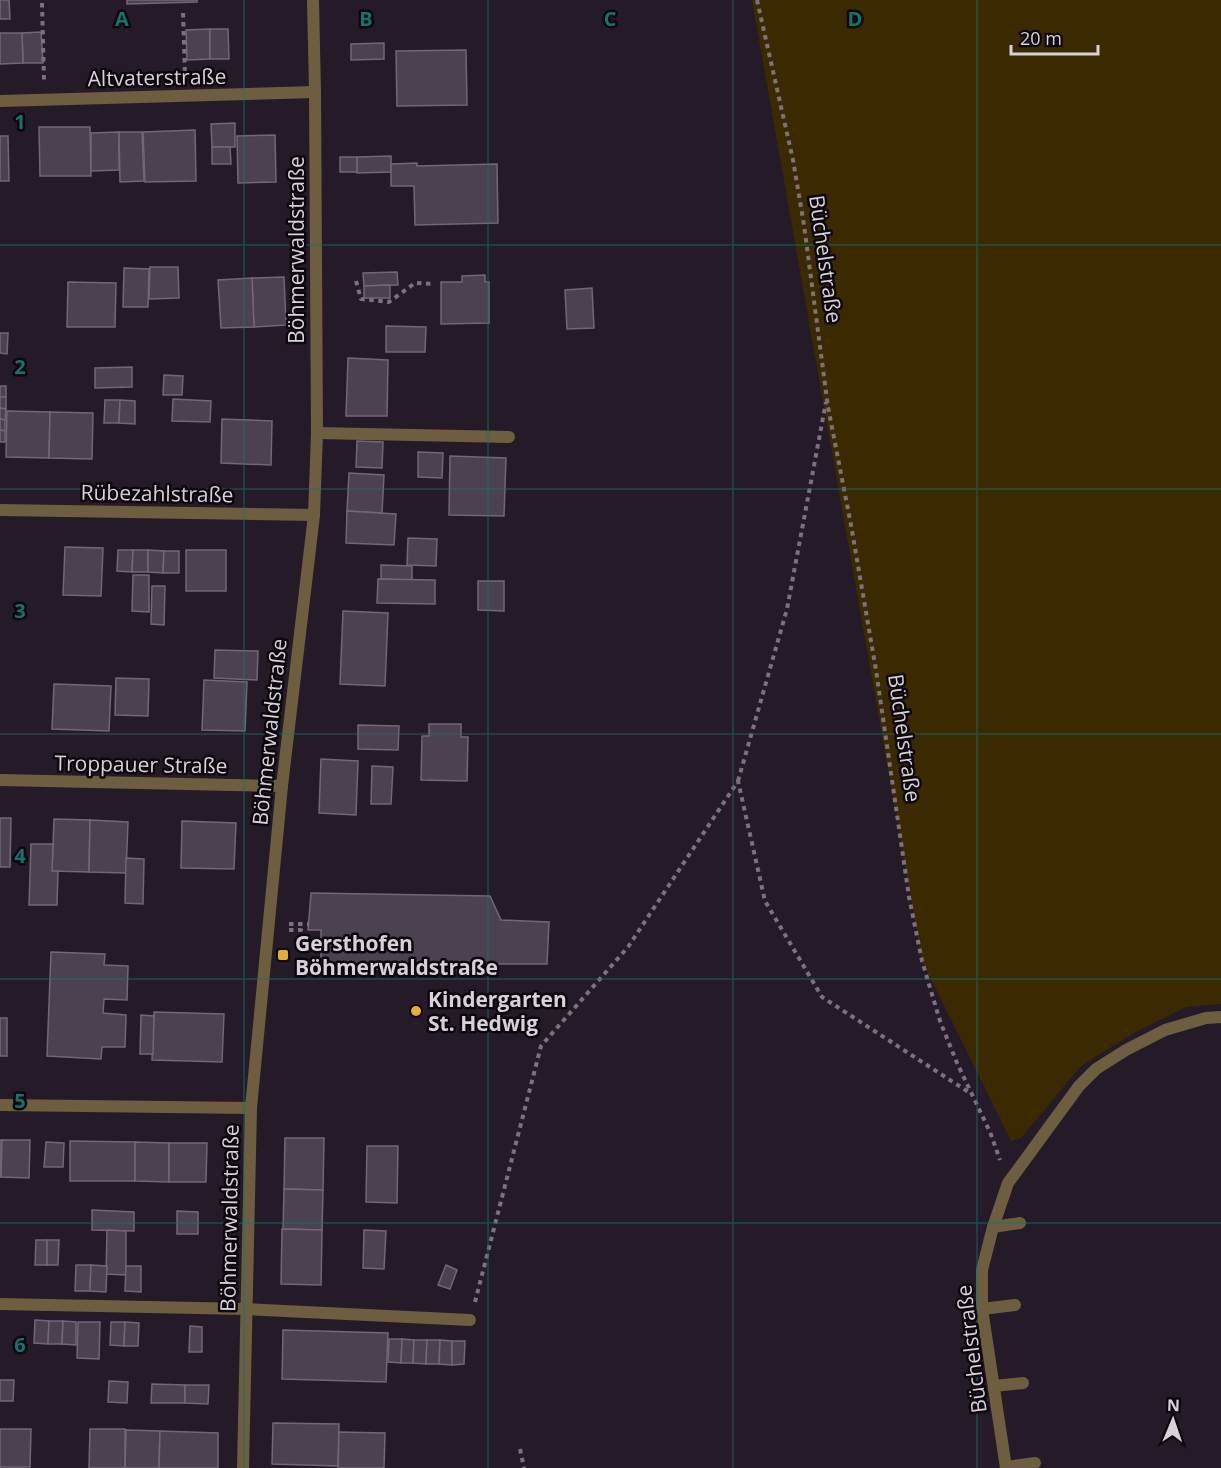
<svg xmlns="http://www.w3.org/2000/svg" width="1221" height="1468" font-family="'Open Sans',sans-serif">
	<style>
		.green { fill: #3b2900 }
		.building { fill: #4c4150; stroke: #736676; stroke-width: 1.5 }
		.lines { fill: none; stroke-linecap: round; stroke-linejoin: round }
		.path { stroke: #7b727d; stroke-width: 4; stroke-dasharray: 4.5 4.5; stroke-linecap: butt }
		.lane { stroke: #6d5e40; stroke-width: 12 }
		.street { stroke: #6d5e40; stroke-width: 12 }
		.grid { fill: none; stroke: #0f766e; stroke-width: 1.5; stroke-opacity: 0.55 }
		.poi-dot { fill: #e2af34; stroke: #0c070d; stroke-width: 2 }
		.labels { text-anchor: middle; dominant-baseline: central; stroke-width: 5; stroke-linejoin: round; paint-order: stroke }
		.street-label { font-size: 21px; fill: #d8d1da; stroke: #0c070d }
		.poi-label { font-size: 21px; font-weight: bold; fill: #d8d1da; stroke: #0c070d; text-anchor: start }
		.grid-label { font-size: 20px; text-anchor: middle; font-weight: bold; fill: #0f766e; stroke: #0c070d; stroke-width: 5; stroke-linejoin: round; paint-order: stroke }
	</style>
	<rect width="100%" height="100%" fill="#251b28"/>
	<polygon class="green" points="752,0 1221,0 1221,1004 1186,1007 1132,1034 1081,1066 1021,1138 1011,1141 922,961"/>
	<g class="building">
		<polygon points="0,0 9,0 10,19 0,19"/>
		<polygon points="127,0 197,0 197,2 127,4"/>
		<polygon points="210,29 210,59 187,60 186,30"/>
		<polygon points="210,29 228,29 229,59 210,59"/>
		<polygon points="41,32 43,63 23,63 22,33"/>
		<polygon points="0,33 22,33 23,63 0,64"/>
		<polygon points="384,43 384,59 351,60 351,44"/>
		<polygon points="466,50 467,105 397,106 396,51"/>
		<polygon points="235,123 235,147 212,147 211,124"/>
		<polygon points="39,127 90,127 91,176 40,176"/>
		<polygon points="195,130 196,181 145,182 143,132"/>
		<polygon points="119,132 119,170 91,171 91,133"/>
		<polygon points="119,132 142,132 144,181 120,182"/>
		<polygon points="275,135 276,182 238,183 237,136"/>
		<polygon points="0,136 8,136 9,181 0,181"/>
		<polygon points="212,147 230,147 231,164 212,164"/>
		<polygon points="391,156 391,172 357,173 357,157"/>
		<rect x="340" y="157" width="17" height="15"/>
		<polygon points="417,163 417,166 497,164 498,223 415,225 414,186 391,186 391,164"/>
		<polygon points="150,267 178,267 179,298 149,299"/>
		<polygon points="124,268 149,269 148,307 123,307"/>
		<polygon points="397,272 398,285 364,286 363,273"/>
		<polygon points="485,275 485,282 489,282 489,323 441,324 441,282 462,282 462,276"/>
		<polygon points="284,277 286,325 254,327 252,278"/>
		<polygon points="252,278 254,327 221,328 218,280"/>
		<polygon points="68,282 116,283 115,327 67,327"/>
		<polygon points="390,285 390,298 364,298 364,286"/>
		<polygon points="592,288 594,328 567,329 565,290"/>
		<polygon points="386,326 426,327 425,352 386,352"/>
		<polygon points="0,333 8,333 7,354 0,353"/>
		<polygon points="348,358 388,360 387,416 346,416"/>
		<polygon points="132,367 132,387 95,388 95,368"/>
		<polygon points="164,375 183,376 182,395 163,395"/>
		<rect x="0" y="386" width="6" height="11"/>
		<polygon points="0,397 6,397 6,409 0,408"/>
		<polygon points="173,399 211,401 210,422 172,421"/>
		<polygon points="105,400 120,400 119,423 104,423"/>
		<polygon points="120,400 135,401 135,424 119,423"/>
		<polygon points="0,408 6,409 5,420 0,419"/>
		<polygon points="7,411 50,412 49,458 6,457"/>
		<polygon points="50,412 93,413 92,459 49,458"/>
		<polygon points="0,419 5,420 5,431 0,430"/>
		<polygon points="222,419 272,421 271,465 221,463"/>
		<polygon points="0,430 5,431 5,442 0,442"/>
		<polygon points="357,441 383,442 382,468 356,467"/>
		<polygon points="418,452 443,453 442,478 418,477"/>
		<polygon points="450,456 506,458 504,516 449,515"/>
		<polygon points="349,473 384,475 382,513 347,511"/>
		<polygon points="347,511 396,514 394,545 346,543"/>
		<polygon points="408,538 437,539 436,566 407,565"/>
		<polygon points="65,547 103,548 101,596 63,595"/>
		<polygon points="118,550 133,550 132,572 117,571"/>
		<polygon points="133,550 148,550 148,572 132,572"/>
		<polygon points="148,550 164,551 163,573 148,572"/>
		<rect x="186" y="550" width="40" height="41"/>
		<polygon points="164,551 179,551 179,573 163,573"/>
		<polygon points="381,565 412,566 412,580 381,579"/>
		<polygon points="133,575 149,575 149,612 132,611"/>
		<polygon points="378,579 435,580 435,604 377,603"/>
		<polygon points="478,581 504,581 504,611 478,610"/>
		<polygon points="152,586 165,586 164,625 151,624"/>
		<polygon points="343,611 388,613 385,686 340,684"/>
		<polygon points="215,650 258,651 257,680 214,678"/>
		<polygon points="116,678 149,679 148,716 115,715"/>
		<polygon points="204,680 247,682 245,731 202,730"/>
		<polygon points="54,684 111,686 109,731 52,729"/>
		<polygon points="429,724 461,724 461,737 468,737 467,781 421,780 422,736 429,736"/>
		<polygon points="358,725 399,726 398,750 358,749"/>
		<polygon points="321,759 358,761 356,815 319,813"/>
		<polygon points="372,766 393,767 391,804 371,804"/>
		<polygon points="0,818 11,818 10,867 0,867"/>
		<polygon points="54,819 90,820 89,872 52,871"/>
		<polygon points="90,820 128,822 126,873 89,872"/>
		<polygon points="182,821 236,823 234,869 181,868"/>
		<polygon points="31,844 53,844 52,871 58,871 57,905 29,905"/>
		<polygon points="126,858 144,859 143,904 125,903"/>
		<polygon points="311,893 490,896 501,920 549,922 547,964 492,964 492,972 321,968 321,930 308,930"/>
		<polygon points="51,952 105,954 104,965 128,966 127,1000 104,999 103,1013 126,1015 125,1047 102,1047 101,1059 47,1056"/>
		<polygon points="154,1012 224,1014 222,1062 152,1060"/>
		<polygon points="141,1015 154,1016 153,1054 140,1054"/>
		<rect x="0" y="1018" width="7" height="38"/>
		<polygon points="285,1138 324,1138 323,1190 284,1189"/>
		<polygon points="0,1140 2,1140 1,1177 0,1177"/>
		<polygon points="2,1140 30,1140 29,1178 1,1177"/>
		<polygon points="70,1141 135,1142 135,1181 70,1181"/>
		<polygon points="46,1142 64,1143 63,1167 44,1167"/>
		<polygon points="135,1142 169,1143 169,1182 135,1181"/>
		<polygon points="169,1143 207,1143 206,1182 169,1182"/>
		<polygon points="367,1146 398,1146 397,1203 366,1202"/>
		<polygon points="284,1189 323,1190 322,1230 283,1229"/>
		<polygon points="92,1210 134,1212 134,1231 92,1230"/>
		<polygon points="177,1211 198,1212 198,1234 177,1234"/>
		<polygon points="282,1229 322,1230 321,1285 281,1284"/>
		<polygon points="107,1230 126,1231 126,1275 106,1274"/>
		<polygon points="364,1230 386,1231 384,1269 363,1268"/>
		<polygon points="36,1240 47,1240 47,1265 35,1265"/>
		<polygon points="47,1240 59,1240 58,1265 47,1265"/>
		<polygon points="76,1265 91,1265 90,1291 75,1291"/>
		<polygon points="91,1265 107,1266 106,1292 90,1291"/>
		<polygon points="446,1265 457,1270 450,1289 438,1285"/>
		<polygon points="126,1266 141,1266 141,1292 125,1291"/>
		<polygon points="35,1320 49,1321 48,1344 34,1343"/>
		<polygon points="49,1321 63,1321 62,1344 48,1344"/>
		<polygon points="63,1321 76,1322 76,1345 62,1344"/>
		<polygon points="78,1322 100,1322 99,1359 77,1358"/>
		<polygon points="111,1322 125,1322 124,1346 110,1345"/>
		<polygon points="125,1322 139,1323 138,1346 124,1346"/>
		<polygon points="190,1326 202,1327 202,1352 189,1352"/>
		<polygon points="283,1330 388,1333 386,1382 282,1379"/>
		<polygon points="389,1339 402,1339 401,1363 388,1362"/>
		<polygon points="402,1339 414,1340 413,1363 401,1363"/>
		<polygon points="414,1340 427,1340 426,1364 413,1363"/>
		<polygon points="427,1340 440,1340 439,1364 426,1364"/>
		<polygon points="440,1340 452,1341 452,1365 439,1364"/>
		<polygon points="452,1341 465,1341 464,1364 452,1365"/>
		<polygon points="0,1380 14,1380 13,1401 0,1401"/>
		<polygon points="109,1381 128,1382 127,1403 108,1402"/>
		<polygon points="152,1384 185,1385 185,1403 151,1403"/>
		<polygon points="185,1385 209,1385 208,1404 185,1403"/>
		<polygon points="273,1423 339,1424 338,1466 272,1464"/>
		<polygon points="0,1429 31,1429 30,1467 0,1467"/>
		<polygon points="90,1429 125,1429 125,1468 89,1468"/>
		<polygon points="126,1430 160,1431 159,1468 125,1468"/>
		<polygon points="160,1431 218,1433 218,1468 159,1468"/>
		<polygon points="339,1432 385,1433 384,1468 338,1468"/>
	</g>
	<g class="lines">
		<g class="path">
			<polyline points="757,0 793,160 804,225 828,407 851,525 876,670 909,897 922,961 940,1021 957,1063 990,1132 1000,1160"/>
			<polyline points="42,3 44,80"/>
			<polyline points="183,13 185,75"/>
			<polyline points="356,281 361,299 389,302 415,283 433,284"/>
			<polyline points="738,781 787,609 826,402"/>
			<polyline points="289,924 309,924"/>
			<polyline points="289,930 301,930 301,924"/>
			<polyline points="475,1302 541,1046 628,947 738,781 765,901 822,997 970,1093"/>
			<polyline points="520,1449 524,1468"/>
		</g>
		<g class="lane">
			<polyline points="317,433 509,437"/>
			<polyline points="993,1227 1020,1223"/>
			<polyline points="982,1309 1015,1305"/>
			<polyline points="994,1386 1023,1383"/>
			<polyline points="1006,1467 1035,1463"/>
			<polyline points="1006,1468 982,1309 982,1270 993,1227 1008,1183 1079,1086 1096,1069 1126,1050 1165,1030 1206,1018 1221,1017"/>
		</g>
		<g class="street">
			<polyline points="0,101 315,92"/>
			<polyline points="0,510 314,515"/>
			<polyline points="0,780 282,786"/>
			<polyline points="0,1105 251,1108"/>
			<polyline points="0,1304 246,1309 470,1320"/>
			<polyline points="243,1468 251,1108 282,786 314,515 317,433 315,92 313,0"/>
		</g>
	</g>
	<path class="grid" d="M244,0V1468M488,0V1468M733,0V1468M977,0V1468M0,245H1221M0,489H1221M0,734H1221M0,979H1221M0,1223H1221"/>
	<g class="poi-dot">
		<rect x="277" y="949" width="12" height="12" rx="3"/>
		<circle cx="416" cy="1011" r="6"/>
	</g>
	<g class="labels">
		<g class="street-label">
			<text transform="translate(157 77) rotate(-1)">Altvaterstraße</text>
			<text transform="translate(296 250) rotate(-90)">Böhmerwaldstraße</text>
			<text transform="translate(826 259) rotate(82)">Büchelstraße</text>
			<text transform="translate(157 493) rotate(1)">Rübezahlstraße</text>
			<text transform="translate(269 732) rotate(-84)">Böhmerwaldstraße</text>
			<text transform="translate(905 738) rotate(82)">Büchelstraße</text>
			<text transform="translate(141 764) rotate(1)">Troppauer Straße</text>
			<text transform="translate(229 1218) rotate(-89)">Böhmerwaldstraße</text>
			<text transform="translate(971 1349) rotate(-97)">Büchelstraße</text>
		</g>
		<g class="poi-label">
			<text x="295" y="943">Gersthofen<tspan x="295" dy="24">Böhmerwaldstraße</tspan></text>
			<text x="428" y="999">Kindergarten<tspan x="428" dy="24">St. Hedwig</tspan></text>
		</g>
	</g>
	<g class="grid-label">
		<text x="122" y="26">A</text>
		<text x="366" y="26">B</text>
		<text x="610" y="26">C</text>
		<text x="855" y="26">D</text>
		<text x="20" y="129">1</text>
		<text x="20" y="374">2</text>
		<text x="20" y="618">3</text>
		<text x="20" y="863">4</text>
		<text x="20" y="1108">5</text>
		<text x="20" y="1352">6</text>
	</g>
	<g transform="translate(1173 1420) rotate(2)" stroke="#0c070d" stroke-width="4.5" paint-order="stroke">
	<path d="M0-4.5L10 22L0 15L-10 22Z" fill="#d8d1da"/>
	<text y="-9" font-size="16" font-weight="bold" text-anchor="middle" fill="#d8d1da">N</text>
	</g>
	<path d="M1011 45v9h87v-9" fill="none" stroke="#d8d1da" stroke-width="3"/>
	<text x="1020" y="45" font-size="18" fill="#d8d1da" stroke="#0c070d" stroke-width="4.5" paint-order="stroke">20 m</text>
</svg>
